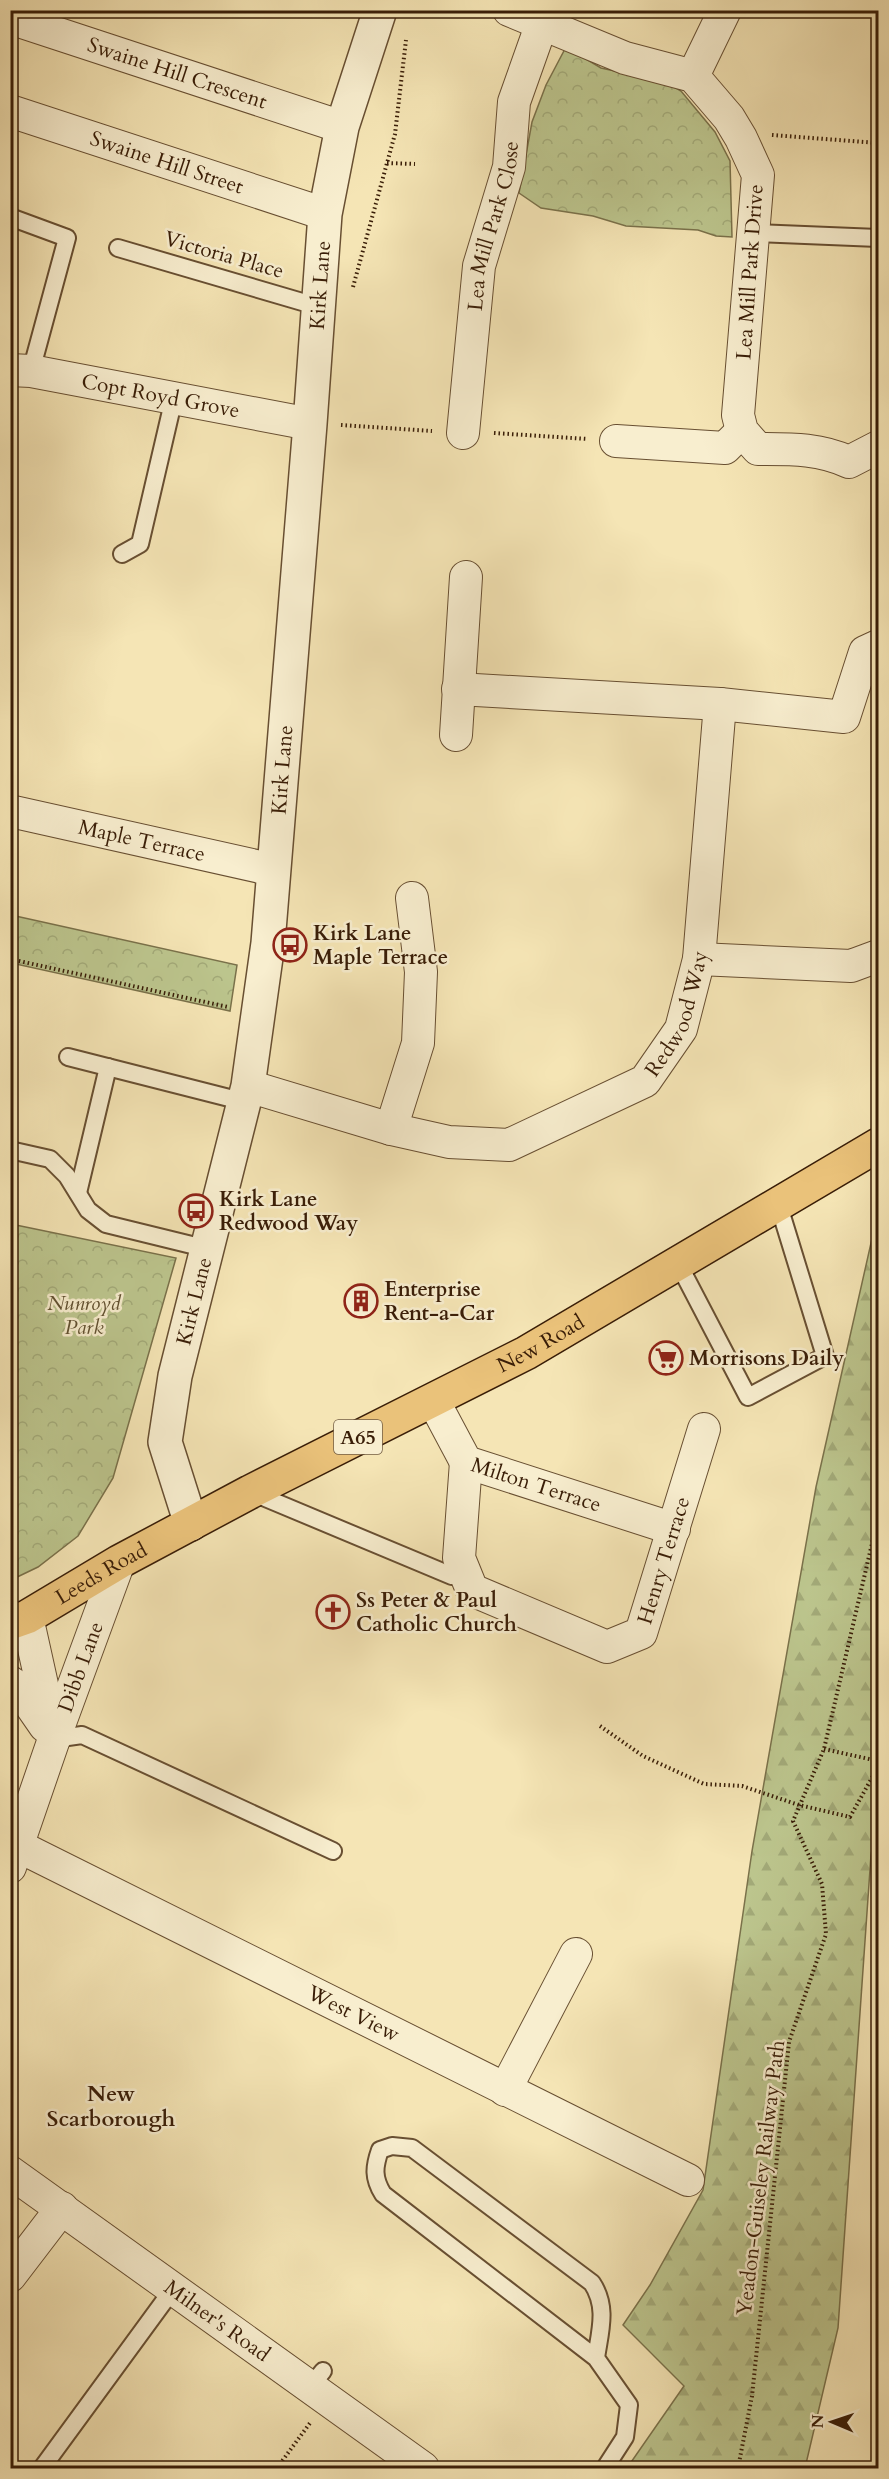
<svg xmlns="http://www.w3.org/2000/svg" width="889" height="2479" font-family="Cardo,serif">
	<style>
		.forest { fill: url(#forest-firs); stroke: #7a714a; stroke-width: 1.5 }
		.park { fill: url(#park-crowns); stroke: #7a714a; stroke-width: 1.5 }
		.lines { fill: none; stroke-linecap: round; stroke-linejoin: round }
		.service-casing { stroke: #684f32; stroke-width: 20 }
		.minor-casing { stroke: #684f32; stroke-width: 34 }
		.tertiary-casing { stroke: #684f32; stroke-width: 36 }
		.primary-casing { stroke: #391d07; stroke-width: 36 }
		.path { stroke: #391d07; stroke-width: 4; stroke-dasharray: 1.5 3; stroke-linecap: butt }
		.service { stroke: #f8eecf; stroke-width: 16 }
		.minor { stroke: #f8eecf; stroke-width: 32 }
		.tertiary { stroke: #f8eecf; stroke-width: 33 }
		.primary { stroke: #eac27a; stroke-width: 33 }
		.labels { text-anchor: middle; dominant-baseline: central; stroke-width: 5; stroke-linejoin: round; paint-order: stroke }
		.shield { fill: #f8eecf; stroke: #725c43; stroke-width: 1.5 }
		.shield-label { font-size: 20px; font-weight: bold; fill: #391d07 }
		.street-label { font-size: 21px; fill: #391d07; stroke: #f8eecf }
		.poi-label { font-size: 21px; font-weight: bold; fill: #391d07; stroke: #f8eecf; text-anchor: start }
		.park-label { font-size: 21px; font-style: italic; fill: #604f2f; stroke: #f8eecf }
		.neighbourhood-label { font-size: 22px; font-weight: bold; fill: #391d07; stroke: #f8eecf }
	</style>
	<defs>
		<pattern id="forest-firs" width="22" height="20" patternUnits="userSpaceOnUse" patternTransform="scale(1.5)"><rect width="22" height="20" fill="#bcc58d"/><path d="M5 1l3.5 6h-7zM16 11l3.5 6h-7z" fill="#a2a978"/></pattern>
		<pattern id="park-crowns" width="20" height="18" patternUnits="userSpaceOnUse" patternTransform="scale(1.5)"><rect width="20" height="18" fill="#bcc58d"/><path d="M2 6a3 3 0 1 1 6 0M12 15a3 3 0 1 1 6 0" fill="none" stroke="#a2a978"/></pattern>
	</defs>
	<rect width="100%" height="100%" fill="#f5e5b5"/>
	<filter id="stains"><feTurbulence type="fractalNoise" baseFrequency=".00333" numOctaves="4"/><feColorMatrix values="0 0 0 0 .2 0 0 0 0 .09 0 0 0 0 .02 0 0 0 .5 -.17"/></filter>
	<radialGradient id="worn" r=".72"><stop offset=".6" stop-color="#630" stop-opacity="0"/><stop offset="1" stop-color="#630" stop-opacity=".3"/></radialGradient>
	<polygon class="forest" points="878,1212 878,1818 871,1855 838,2328 805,2468 627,2468 684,2386 623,2325 650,2285 703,2190 752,1851 816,1487"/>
	<g class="park">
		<polygon points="566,47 601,68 666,82 681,91 715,132 730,161 732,237 716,236 698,230 626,226 593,216 541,208 519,193 532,122 546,85"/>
		<polygon points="11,915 237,965 230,1011 11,963"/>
		<polygon points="11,1224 176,1258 113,1478 78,1536 38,1567 11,1580"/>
	</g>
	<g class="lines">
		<defs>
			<g id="service">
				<polyline points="10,217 67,238 31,371"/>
				<polyline points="753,233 878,238"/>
				<polyline points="118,248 316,306"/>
				<polyline points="122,554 140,544 174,398"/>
				<polyline points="68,1057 245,1102"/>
				<polyline points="10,1150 50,1159 67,1176 88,1210 106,1224 208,1249"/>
				<polyline points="78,1193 108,1067"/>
				<polyline points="678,1263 748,1397 825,1356 778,1203"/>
				<polyline points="251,1492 452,1576"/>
				<polyline points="54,1739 82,1735 333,1851"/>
				<path d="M596,2358C600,2331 608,2307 592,2283L412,2148L392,2146L380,2150C374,2167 373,2178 383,2194L596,2358L629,2405L625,2437L605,2468"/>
				<polyline points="310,2387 323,2371"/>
				<polyline points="42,2468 173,2289"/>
			</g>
			<g id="minor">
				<path d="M509,10L625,58L693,76L729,118L741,138L758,175L738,415L742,431L758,449C790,449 819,448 849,462L878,447"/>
				<path id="s1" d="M10,18L342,127"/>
				<polyline points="693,76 725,10"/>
				<path id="s2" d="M10,111L325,214"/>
				<path id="s3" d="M10,370L31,371L310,424"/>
				<path id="s4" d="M463,433L479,266L509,167L514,102L542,23"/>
				<polyline points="616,441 725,448 742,431"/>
				<polyline points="458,689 720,704 844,717 865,652 878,646"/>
				<polyline points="456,735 466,577"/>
				<path id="s5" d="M10,811L274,870"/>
				<polyline points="699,959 851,966 878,956"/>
				<path id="s6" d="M248,1086L391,1129L449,1142L509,1145L645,1081L681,1029L699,959L720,704"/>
				<polyline points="391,1129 418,1043 421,972 412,898"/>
				<path id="s7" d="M433,1400L466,1462L674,1529"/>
				<path id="s8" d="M466,1462L459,1558L472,1590L607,1647L641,1633L704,1429"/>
				<polyline points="27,1617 54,1739"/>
				<polyline points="10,1682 18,1687 45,1726"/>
				<path id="s9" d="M18,1846L688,2180"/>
				<path id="s10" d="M10,1867L54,1739L119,1562"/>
				<polyline points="505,2090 576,1954"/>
				<path id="s11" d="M10,2172L423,2468"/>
				<polyline points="10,2276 62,2208"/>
			</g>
			<g id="tertiary">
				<path id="s12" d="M191,1524L165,1442L175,1376L248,1086L268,943L310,424L325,214L342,127L380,10"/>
			</g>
			<g id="primary">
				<path id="s13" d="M10,1623L27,1617L119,1562L250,1492L526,1353L878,1145"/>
			</g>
		</defs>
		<use href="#service" class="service-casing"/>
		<use href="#minor" class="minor-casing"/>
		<use href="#tertiary" class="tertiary-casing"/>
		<use href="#primary" class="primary-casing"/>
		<g class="path">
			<polyline points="772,135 878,143"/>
			<polyline points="387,163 415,164"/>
			<polyline points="353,287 395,134 406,40"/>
			<polyline points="341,425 432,431"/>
			<polyline points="494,433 588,439"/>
			<polyline points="10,959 228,1007"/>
			<polyline points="600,1726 643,1756 704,1784 742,1786 799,1805 850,1817 878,1767"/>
			<polyline points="824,1749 878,1761"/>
			<polyline points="277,2468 310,2423"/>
			<polyline points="738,2468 752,2396 789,2042 826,1934 822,1884 793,1821 824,1749 878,1518"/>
		</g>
		<use href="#service" class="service"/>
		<use href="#minor" class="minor"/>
		<use href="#tertiary" class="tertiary"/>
		<use href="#primary" class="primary"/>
	</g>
	<defs>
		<symbol id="bus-ring" viewBox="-11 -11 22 22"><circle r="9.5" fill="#f8eecf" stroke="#8f2418" stroke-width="1.5"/><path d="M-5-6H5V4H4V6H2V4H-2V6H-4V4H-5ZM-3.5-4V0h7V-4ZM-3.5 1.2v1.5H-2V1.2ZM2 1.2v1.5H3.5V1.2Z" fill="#8f2418"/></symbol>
		<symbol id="building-ring" viewBox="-11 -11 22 22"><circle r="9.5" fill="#f8eecf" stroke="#8f2418" stroke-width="1.5"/><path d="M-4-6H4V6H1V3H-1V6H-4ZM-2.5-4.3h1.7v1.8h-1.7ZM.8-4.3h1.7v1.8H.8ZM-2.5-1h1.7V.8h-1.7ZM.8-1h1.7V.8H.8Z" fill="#8f2418"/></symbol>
		<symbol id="supermarket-ring" viewBox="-11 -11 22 22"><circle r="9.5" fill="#f8eecf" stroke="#8f2418" stroke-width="1.5"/><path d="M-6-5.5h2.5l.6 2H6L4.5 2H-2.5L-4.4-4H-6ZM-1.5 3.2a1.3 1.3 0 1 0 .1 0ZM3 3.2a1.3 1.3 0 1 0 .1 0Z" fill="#8f2418"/></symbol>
		<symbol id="church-ring" viewBox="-11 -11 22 22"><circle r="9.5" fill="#f8eecf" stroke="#8f2418" stroke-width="1.5"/><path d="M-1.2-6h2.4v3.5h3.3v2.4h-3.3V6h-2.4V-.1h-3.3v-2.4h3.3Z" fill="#8f2418"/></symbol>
	</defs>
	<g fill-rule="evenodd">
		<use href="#bus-ring" x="271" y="926" width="38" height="38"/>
		<use href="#bus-ring" x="177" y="1192" width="38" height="38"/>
		<use href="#building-ring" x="342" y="1282" width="38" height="38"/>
		<use href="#supermarket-ring" x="647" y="1339" width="38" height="38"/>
		<use href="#church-ring" x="314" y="1593" width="38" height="38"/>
	</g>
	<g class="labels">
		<rect class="shield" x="334" y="1420" width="48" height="34" rx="4.5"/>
		<g class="shield-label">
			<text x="358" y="1437">A65</text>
		</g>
		<g class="street-label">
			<text stroke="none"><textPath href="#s1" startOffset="176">Swaine Hill Crescent</textPath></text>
			<text stroke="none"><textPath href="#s2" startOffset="165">Swaine Hill Street</textPath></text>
			<text stroke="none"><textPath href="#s4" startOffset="210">Lea Mill Park Close</textPath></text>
			<text transform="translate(224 255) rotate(16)">Victoria Place</text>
			<text transform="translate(750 272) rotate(-86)">Lea Mill Park Drive</text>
			<text stroke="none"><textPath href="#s12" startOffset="1256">Kirk Lane</textPath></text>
			<text stroke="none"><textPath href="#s3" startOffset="153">Copt Royd Grove</textPath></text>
			<text stroke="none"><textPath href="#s12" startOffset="770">Kirk Lane</textPath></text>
			<text stroke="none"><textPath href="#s5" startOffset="135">Maple Terrace</textPath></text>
			<text stroke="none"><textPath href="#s6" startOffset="495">Redwood Way</textPath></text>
			<text stroke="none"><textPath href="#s12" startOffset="230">Kirk Lane</textPath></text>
			<text stroke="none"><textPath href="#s13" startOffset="600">New Road</textPath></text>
			<text stroke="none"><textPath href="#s7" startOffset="144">Milton Terrace</textPath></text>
			<text stroke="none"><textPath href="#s8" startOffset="390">Henry Terrace</textPath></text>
			<text stroke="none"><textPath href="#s13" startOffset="104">Leeds Road</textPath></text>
			<text stroke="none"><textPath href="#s10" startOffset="212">Dibb Lane</textPath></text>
			<text stroke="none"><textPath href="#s9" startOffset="375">West View</textPath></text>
			<text transform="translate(761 2178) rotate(-83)">Yeadon-Guiseley Railway Path</text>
			<text stroke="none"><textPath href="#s11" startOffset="255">Milner's Road</textPath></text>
		</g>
		<g class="poi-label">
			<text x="313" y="933">Kirk Lane<tspan x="313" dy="24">Maple Terrace</tspan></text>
			<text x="219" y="1199">Kirk Lane<tspan x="219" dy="24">Redwood Way</tspan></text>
			<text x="384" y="1289">Enterprise<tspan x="384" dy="24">Rent-a-Car</tspan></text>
			<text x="689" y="1358">Morrisons Daily</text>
			<text x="356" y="1600">Ss Peter &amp; Paul<tspan x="356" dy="24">Catholic Church</tspan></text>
		</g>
		<g class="park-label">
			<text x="84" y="1303">Nunroyd<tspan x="84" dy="24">Park</tspan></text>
		</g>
		<g class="neighbourhood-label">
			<text x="111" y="2094">New<tspan x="111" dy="25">Scarborough</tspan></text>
		</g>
	</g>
	<rect width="889" height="2479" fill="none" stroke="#f5e5b5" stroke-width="36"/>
	<rect x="12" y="12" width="865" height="2455" fill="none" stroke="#391d07" stroke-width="3"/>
	<rect x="18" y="18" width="853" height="2443" fill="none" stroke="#391d07" stroke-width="1.5"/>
	<g transform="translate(832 2422) rotate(272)" stroke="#f8eecf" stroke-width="4.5" paint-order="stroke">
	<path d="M0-4.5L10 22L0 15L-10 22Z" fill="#391d07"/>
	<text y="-9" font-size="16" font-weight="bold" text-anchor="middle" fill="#391d07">N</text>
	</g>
	<rect width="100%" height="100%" filter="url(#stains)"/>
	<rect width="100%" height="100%" fill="url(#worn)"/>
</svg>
